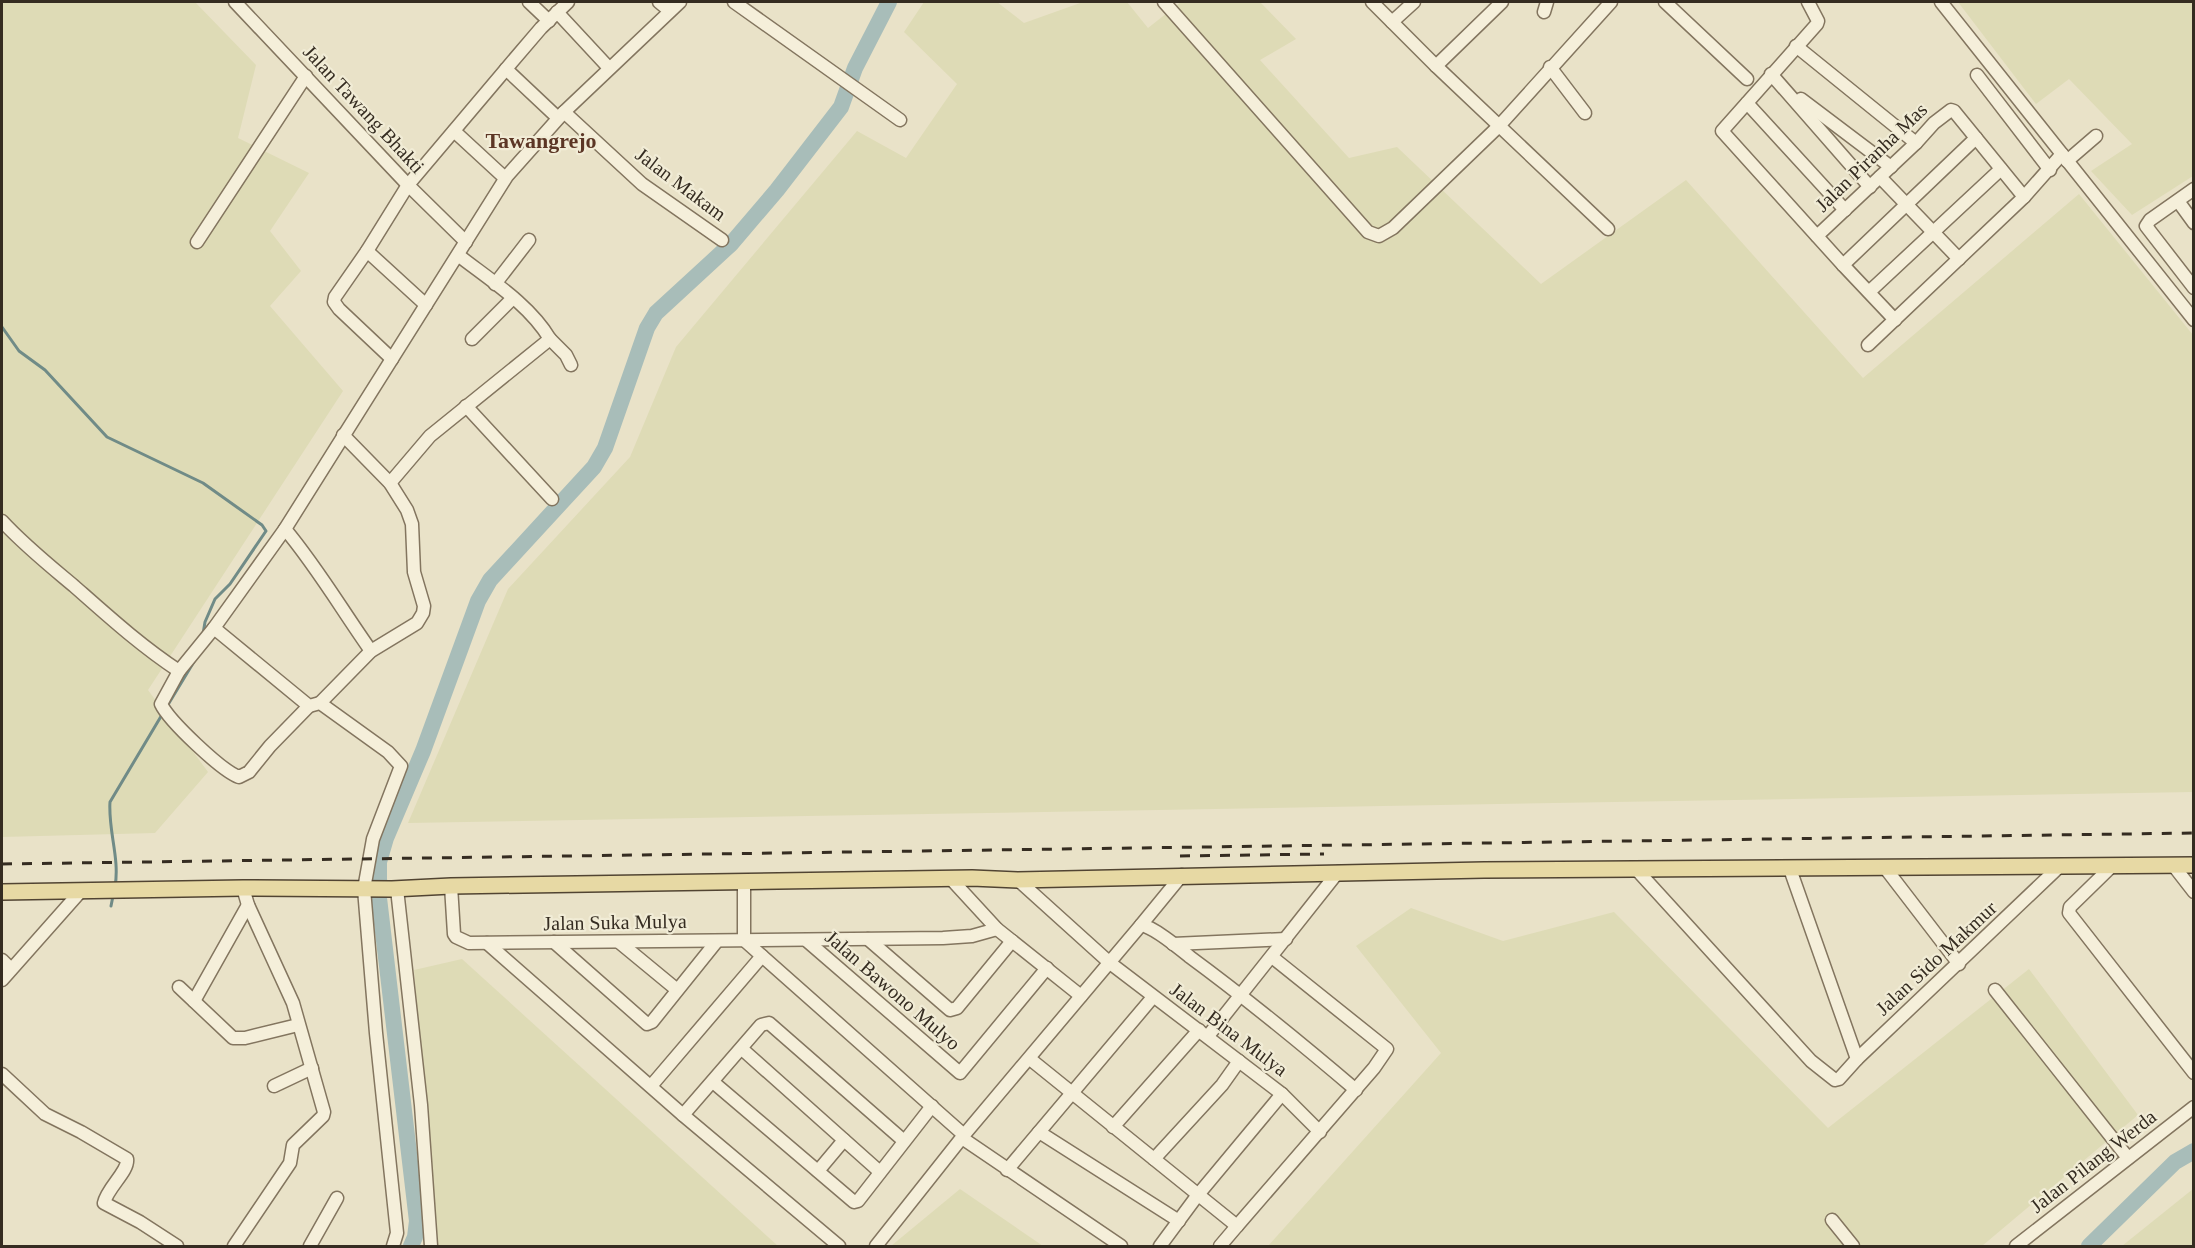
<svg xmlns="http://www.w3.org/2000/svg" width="2195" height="1248" viewBox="0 0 2195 1248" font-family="'Times New Roman',serif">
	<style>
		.farmland { fill: #dedbb6 }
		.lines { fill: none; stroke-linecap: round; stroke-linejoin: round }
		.stream { stroke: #708b87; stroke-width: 3 }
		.river { stroke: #a8bdb9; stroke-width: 16 }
		.minor-casing { stroke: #83755f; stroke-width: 15 }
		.major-casing { stroke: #514432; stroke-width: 18 }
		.minor { stroke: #f5efda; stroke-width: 12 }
		.major { stroke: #e7d9a4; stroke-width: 15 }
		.rail { stroke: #352c21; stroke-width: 3; stroke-dasharray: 10 10; stroke-linecap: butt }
		.labels { text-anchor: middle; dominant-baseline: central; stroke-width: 4.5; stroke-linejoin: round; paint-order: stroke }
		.street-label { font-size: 20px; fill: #352c21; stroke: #f1ecd6 }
		.quarter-label { font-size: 22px; font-weight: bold; fill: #5c3625; stroke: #f1ecd6 }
	</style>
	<rect width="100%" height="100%" fill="#e9e2c8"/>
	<g class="farmland">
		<polygon points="2,2 195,2 256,65 238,138 309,173 270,231 301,271 270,306 343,391 148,690 208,772 155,833 2,837"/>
		<polygon points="924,2 997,2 1024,23 1083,2 1127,2 1148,28 1181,2 1260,2 1296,39 1260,60 1349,158 1397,147 1541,284 1686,180 1863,378 2079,194 2193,335 2193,792 408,823 508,589 630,457 676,347 857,131 906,158 957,84 904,32"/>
		<polygon points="1958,2 2193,2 2193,176 2132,215 2091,171 2132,144 2069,79 2036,104"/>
		<polygon points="1411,908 1503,941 1614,912 1828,1128 2029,969 2138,1115 1982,1246 1268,1246 1441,1053 1356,946"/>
		<polygon points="462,959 778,1246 437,1246 414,970"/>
		<polygon points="960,1189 1043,1246 891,1246"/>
		<polygon points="2193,1189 2193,1246 2122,1246"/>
	</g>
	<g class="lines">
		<g class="stream">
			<polyline points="2,327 19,351 45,370 107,437 203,483 262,525 266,531 230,584 215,599 205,622 203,634"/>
			<polyline points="166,708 195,660"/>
			<path d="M115,887c5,-29 -7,-56 -5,-85l53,-89"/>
			<polyline points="111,906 113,896"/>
		</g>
		<g class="river">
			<polyline points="411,1246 415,1237 417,1221 379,898 379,862 386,838 423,751 478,601 490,580 594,467 605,448 647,328 656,313 731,244 777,190 841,107 855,68 889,2"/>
			<polyline points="2089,1246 2175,1162 2194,1151"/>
		</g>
		<defs>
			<g id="minor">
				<polyline points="235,2 408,185 466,242"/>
				<polyline points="529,2 549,21"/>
				<polyline points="659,2 670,11"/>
				<polyline points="734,2 900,120"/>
				<polyline points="1164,2 1368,232 1379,236 1393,228 1499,126 1611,2"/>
				<polyline points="1372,2 1436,66 1608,229"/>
				<polyline points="1665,2 1747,79"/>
				<polyline points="1808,2 1818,21 1817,24 1722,131 1843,265 1895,320"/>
				<polyline points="1941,2 2194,320"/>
				<polyline points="557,12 609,68"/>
				<polyline points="1544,12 1547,2"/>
				<polyline points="1392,22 1414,2"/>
				<polyline points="1796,46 1916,143"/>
				<polyline points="1436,66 1502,2"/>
				<polyline points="1550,67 1585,113"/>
				<polyline points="506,69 558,118"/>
				<polyline points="1771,74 1870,187"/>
				<polyline points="1977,75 2050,170"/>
				<polyline points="1801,99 1891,167"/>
				<polyline points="1747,103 1845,210"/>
				<polyline points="564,112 642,184 722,240"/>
				<polyline points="454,131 505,178"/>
				<polyline points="2067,161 2096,136"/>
				<polyline points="1880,177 1959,259"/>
				<polyline points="2194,189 2150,220 2146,226 2194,288"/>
				<polyline points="2178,201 2194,223"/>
				<polyline points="1817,236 1916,143 1934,123 1951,110 1954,111 2024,197"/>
				<polyline points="197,242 306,76"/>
				<polyline points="367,251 426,305"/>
				<polyline points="1843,265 1976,138"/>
				<polyline points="495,284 529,240"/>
				<polyline points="1869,292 2001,169"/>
				<polyline points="472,339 513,298"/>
				<polyline points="550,339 566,355 571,365"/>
				<polyline points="1868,345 2024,197 2062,154"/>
				<polyline points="392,359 339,309 334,302 335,297 367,251 408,185 506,69 541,28 568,2"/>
				<polyline points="466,406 552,499"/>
				<path d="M390,483l40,-47 120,-97c-21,-35 -60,-59 -92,-84"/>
				<path d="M2,521c22,24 47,44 72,65 34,30 67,60 105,85"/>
				<path d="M285,529c32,38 57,81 86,122"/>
				<path d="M214,628l-35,43 -18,33c8,17 61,67 78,73l10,-5 21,-26 39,-40"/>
				<polyline points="320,703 371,651 417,623 423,613 424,606 414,572 412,524 407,510 390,483 343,435"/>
				<polyline points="2173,865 2194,892"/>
				<polyline points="2112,866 2070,907 2069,913 2194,1073"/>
				<polyline points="1636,869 1811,1061 1835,1080 1839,1079 1857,1059 2060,866"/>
				<polyline points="1790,869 1857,1059"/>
				<polyline points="1886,869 1959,964"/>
				<polyline points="951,879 997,929 1081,996"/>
				<polyline points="1018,880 1110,963 1282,1094 1320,1132"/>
				<polyline points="744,882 744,940 964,1135"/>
				<polyline points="451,886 454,934 456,937 469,943 943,938 972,936 997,929"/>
				<polyline points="397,889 421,1105 431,1246"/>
				<polyline points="1141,925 1182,875"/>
				<polyline points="868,939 950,1010 957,1008 1012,941"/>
				<polyline points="806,940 960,1073 1047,968"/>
				<polyline points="554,942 647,1024 652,1022 717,941"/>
				<polyline points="619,942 676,989"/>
				<polyline points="487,943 683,1115 839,1246"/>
				<polyline points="1173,944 1286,939"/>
				<polyline points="2,960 11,969"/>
				<polyline points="2,980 80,892"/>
				<polyline points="179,987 233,1038 245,1038 298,1025"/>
				<polyline points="1995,990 2128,1158"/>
				<polyline points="194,1001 248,905"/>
				<polyline points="1208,1036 1338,872"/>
				<polyline points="742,1049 880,1172"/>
				<polyline points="1030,1059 1237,1226 1374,1068 1387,1049 1272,957"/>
				<path d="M2,1074l43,40 36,18 46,27c2,12 -20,29 -23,44l36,19 37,24"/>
				<polyline points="713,1082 854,1202 858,1201 932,1106"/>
				<polyline points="274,1086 312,1068"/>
				<polyline points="651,1086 762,956"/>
				<polyline points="683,1115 761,1025 769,1023 904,1141"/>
				<polyline points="1113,1127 1199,1030"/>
				<polyline points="1039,1132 1179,1221"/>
				<polyline points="962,1138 1121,1246"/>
				<polyline points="1154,1159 1222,1085 1239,1061"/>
				<polyline points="1007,1170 1153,997"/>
				<polyline points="818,1171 844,1140"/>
				<polyline points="1832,1220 1853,1246"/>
				<polyline points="234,1246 290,1163 293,1145 323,1116 324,1112 293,1003 248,905 243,888"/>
				<polyline points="310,1246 337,1198"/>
				<polyline points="393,1246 397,1233 376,1033 364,889 373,839 401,766 388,752 320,703 309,706 214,628 285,529 507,176 564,112 680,2"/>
				<path d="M876,1246l88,-111 177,-210c13,2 38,23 49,32 57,42 112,87 166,133"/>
				<polyline points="1160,1246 1197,1196 1282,1094"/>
				<polyline points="1220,1246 1237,1226"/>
				<polyline points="2016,1246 2194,1107"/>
			</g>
			<polyline id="major" points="2,892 243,888 392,889 451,886 972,878 1018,880 1484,870 2194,865"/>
		</defs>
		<use href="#minor" class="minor-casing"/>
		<use href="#major" class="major-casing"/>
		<use href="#minor" class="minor"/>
		<use href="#major" class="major"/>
		<g class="rail">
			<polyline points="1180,856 1324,854"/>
			<polyline points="2,864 2194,833"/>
		</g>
	</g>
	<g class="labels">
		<g class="street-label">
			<text transform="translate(364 109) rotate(47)">Jalan Tawang Bhakti</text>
			<text transform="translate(1871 157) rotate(-44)">Jalan Piranha Mas</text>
			<text transform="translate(681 184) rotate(37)">Jalan Makam</text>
			<text transform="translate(615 922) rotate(-1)">Jalan Suka Mulya</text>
			<text transform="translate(1936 958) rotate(-43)">Jalan Sido Makmur</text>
			<text transform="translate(893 990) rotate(41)">Jalan Bawono Mulyo</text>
			<text transform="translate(1229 1029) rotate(37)">Jalan Bina Mulya</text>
			<text transform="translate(2093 1161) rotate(-38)">Jalan Pilang Werda</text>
		</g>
		<g class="quarter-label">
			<text x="541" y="140">Tawangrejo</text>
		</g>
	</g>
	<rect width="2195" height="1248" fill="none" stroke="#352c21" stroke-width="6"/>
</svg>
